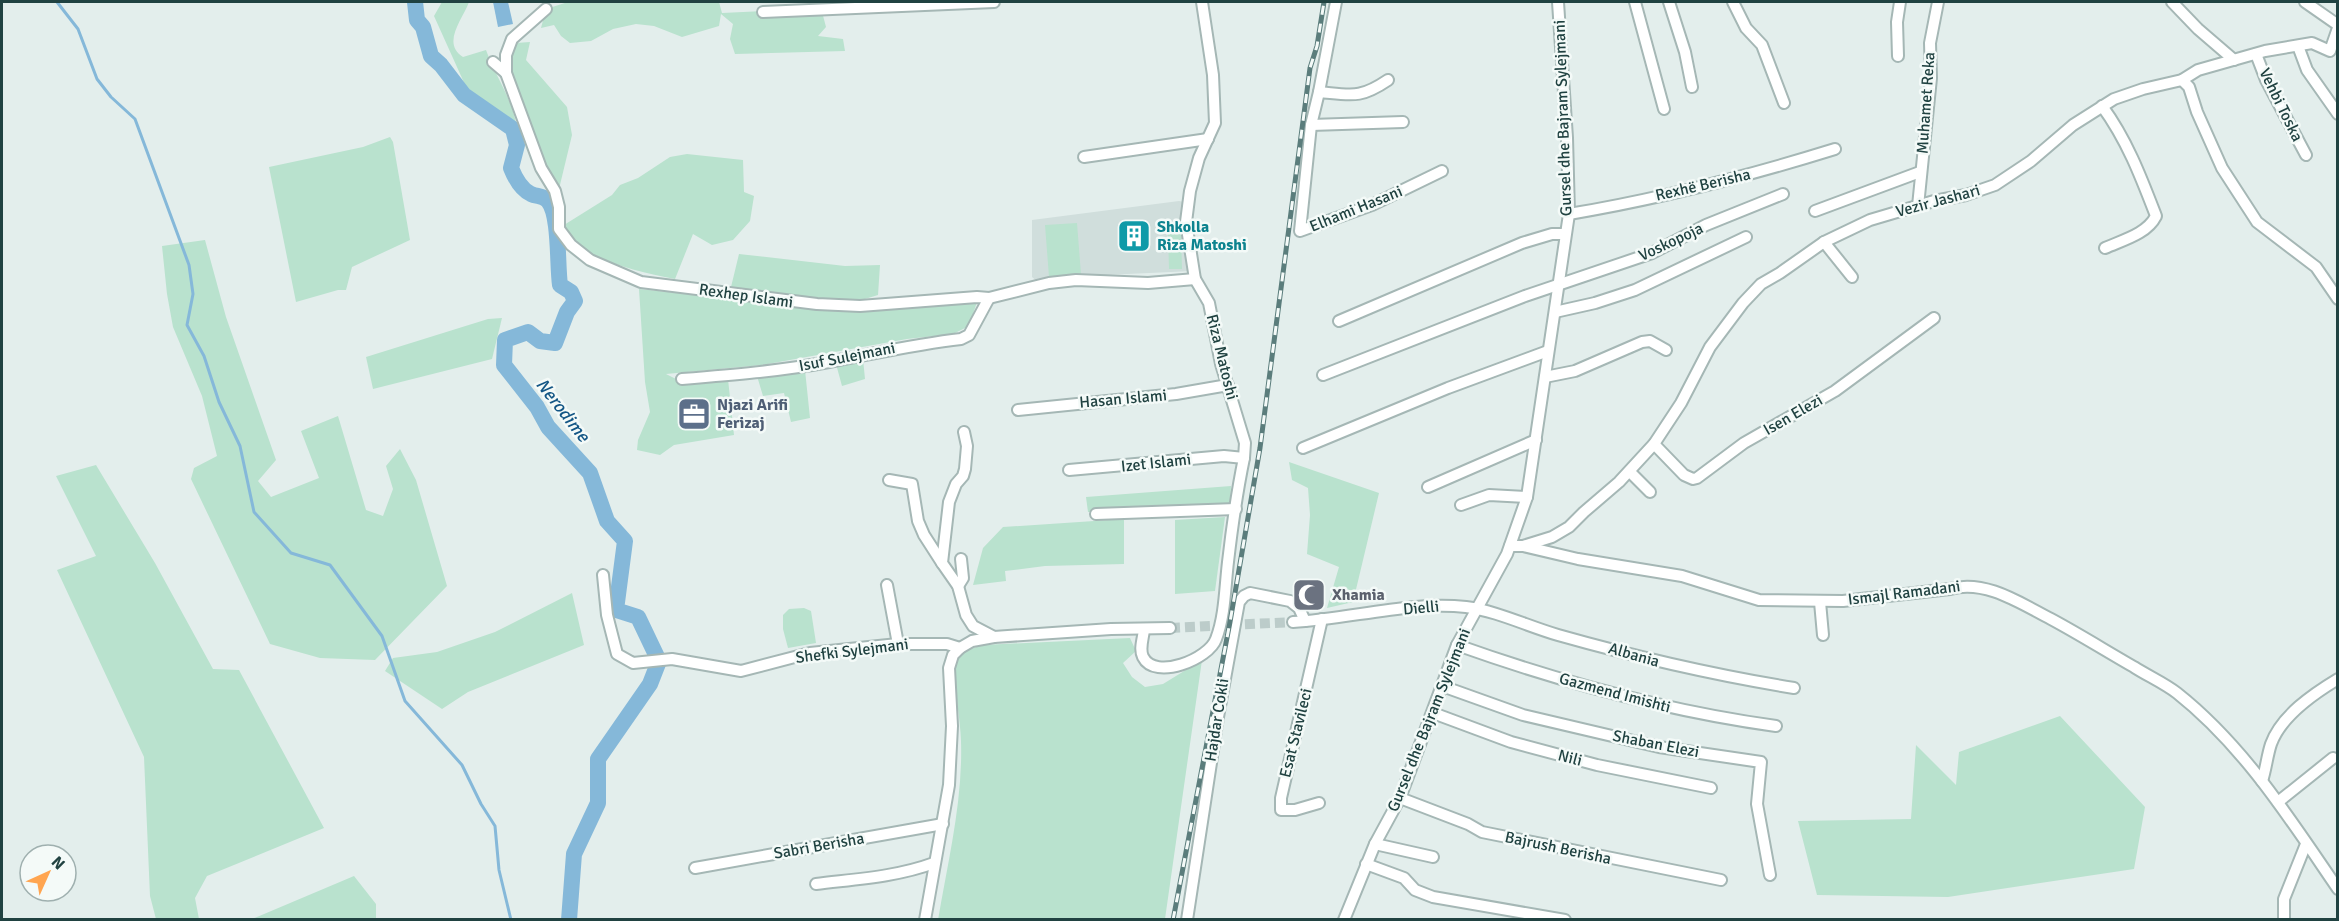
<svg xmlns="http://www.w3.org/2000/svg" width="2339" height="921" viewBox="0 0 2339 921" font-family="Signika,sans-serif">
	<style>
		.built { fill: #d0dedc }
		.green { fill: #b9e2ce }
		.water { fill: #85b8d9 }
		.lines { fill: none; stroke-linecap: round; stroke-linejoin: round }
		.stream { stroke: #85b8d9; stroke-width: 3 }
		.river { stroke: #85b8d9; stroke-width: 16 }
		.minor-tunnel { stroke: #bcccca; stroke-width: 10; stroke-dasharray: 10 5; stroke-linecap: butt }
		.minor-casing { stroke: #a5b7b5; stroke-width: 14 }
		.minor { stroke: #fff; stroke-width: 10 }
		.rail-casing { stroke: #5b7d7c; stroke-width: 5 }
		.rail { stroke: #f4faf8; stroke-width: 3; stroke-dasharray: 9; stroke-linecap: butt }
		.labels { text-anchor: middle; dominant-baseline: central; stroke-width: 5; stroke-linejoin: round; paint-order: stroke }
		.street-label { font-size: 16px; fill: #204241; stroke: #f4faf8 }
		.culture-label { font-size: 16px; font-weight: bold; fill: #0d838f; stroke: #f4faf8; text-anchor: start }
		.service-label { font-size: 16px; font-weight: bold; fill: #4e5e75; stroke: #f4faf8; text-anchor: start }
		.worship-label { font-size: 16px; font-weight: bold; fill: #5b616d; stroke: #f4faf8; text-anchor: start }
		.water-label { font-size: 18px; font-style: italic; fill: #135685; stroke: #f4faf8 }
	</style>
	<rect width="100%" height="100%" fill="#e3eeec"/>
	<polygon class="built" points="1179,201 1189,203 1193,271 1083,276 1038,282 1032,277 1032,220"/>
	<g class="green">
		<path d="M442,2h27c-6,17 -28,41 -6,55l23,-7c9,25 25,47 30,73l-24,-14 -26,-22 -32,-71z"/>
		<polygon points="568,2 719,2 722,13 821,8 826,27 818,36 843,39 845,51 735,54 730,39 733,24 721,14 719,26 682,37 654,26 636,24 613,29 591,41 570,43 561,36 554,25 541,28 546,9"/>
		<polygon points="530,42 526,60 567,107 572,135 559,189 550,175 516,88 509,62 516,43"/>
		<polygon points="390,137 393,142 410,240 352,267 346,290 338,290 296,302 269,167 363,147"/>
		<path d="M687,154l56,6 1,32 10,4 -4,25 -17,19 -21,5 -19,-11 -18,45c-32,-6 -71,-15 -98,-34 -5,-5 -9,-14 -13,-20l48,-30 8,-10 18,-7 32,-21z"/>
		<polygon points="1077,223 1081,274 1049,277 1045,225"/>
		<polygon points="1181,232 1182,269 1169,269 1168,233"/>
		<polygon points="205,240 226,317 276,460 258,481 271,497 319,478 301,431 338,416 366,510 383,516 393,489 386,466 400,449 416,480 447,586 375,660 320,658 270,644 191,479 194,468 217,456 202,396 173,327 167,294 162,246"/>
		<polygon points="739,254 845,266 880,265 878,295 855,302 777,295 731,287"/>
		<polygon points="639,289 833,309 978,299 969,326 953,334 907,339 762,365 666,374 680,381 728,379 734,435 674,445 660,455 637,450 638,440 650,412 645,382"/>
		<polygon points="502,318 492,359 373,389 366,357 488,319"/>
		<polygon points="863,359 865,379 842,386 836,364"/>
		<polygon points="805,370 810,418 791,422 784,393 763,396 757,376"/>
		<polygon points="1289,462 1379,493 1353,602 1327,608 1339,567 1307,554 1310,515 1308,488 1292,480"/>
		<polygon points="96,465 155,563 213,669 239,670 324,828 207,876 195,898 199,919 156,919 150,896 144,757 57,570 96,556 56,476"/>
		<polygon points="1231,486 1230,506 1088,512 1086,497"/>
		<polygon points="1225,517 1215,591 1175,594 1175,520"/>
		<polygon points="1124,519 1124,564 1045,566 1005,571 1006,581 973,585 983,548 1003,527"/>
		<polygon points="572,593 584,645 468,692 442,709 385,671 393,658 437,652 495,632"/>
		<polygon points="804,608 811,611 816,643 788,648 783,629 783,615 789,609"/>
		<path d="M1130,638l6,13 -13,12 9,14 13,10 18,-3 39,-24 -37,259 -227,1c10,-59 25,-119 23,-179 -1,-29 -9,-57 -4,-87l25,-9z"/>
		<polygon points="2060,716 2145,807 2134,869 1948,897 1817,895 1798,821 1911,819 1916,745 1956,785 1959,752"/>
		<polygon points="354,876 376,904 376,919 252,919"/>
	</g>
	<polygon class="water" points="493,2 508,2 513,24 498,27"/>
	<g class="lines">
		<polyline class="stream" points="57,2 78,29 97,79 111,97 135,119 189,265 193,294 187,325 204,356 219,402 240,446 254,512 291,553 330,565 382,636 405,701 462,765 481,804 495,826 499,870 511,920"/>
		<path class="river" d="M415,2l2,18 6,7 8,29 10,9 23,30 49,34 4,16 -6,23c4,10 11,22 20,26 6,3 12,1 17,7 12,14 9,64 12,84l11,7 4,9 -8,11 -12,31 -15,-2 -12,-9 -23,8 -1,25 33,42 11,20 42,46 17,48 18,20 -9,69 22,7 21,44 -9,23 -52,75v44l-24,51 -5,66"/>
		<polyline class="minor-tunnel" points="1170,628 1293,622"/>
		<defs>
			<g id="minor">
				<polyline points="1336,2 1319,92 1311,125 1300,231 1372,205 1442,171"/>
				<polyline points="1635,2 1664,109"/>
				<polyline points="1669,2 1685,52 1692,87"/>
				<polyline points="1733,2 1746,28 1762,45 1784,103"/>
				<polyline points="2172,2 2198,29 2234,60"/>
				<polyline points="2305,2 2338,25"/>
				<polyline points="546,9 512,39 506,55 506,73 541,168 555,191 559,207 559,229 571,245 590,260 641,282 817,304 860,306 977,297 989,298 1049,283 1076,280 1148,283 1195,279"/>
				<polyline points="763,12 994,2"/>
				<polyline points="2298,46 2307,70 2338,114"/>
				<polyline points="2256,54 2266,80 2306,155"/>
				<polyline points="1898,56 1897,22 1900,2"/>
				<polyline points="493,62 506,73"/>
				<polyline points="2182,80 2189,87 2197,112 2222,168 2257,222 2316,267 2338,299"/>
				<path d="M1319,92c33,3 41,7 69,-12"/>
				<path d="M2102,106c25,34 39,71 54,110 -9,18 -33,24 -51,32"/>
				<polyline points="1311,125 1403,122"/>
				<polyline points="1084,157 1208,139"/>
				<polyline points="1918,206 1931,78 1930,43 1938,2"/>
				<polyline points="1815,211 1920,172"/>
				<path d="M1569,214c90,-15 179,-38 266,-65"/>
				<polyline points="1824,242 1852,277"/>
				<polyline points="1555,312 1595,303 1635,290 1746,237"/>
				<polyline points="1339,321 1522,243 1552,234 1565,234"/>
				<polyline points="1323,375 1525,296 1652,253 1706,225 1783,194"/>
				<polyline points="1545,377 1575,371 1642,342 1650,341 1666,350"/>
				<path d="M682,379c49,-4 98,-8 147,-17 44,-8 87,-18 132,-23l8,-4 20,-37"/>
				<polyline points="1018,410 1176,394 1228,385"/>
				<polyline points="964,432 967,446 965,469 963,476 956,484 949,502 942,563 958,586 966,615 973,626 994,637"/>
				<polyline points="1654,444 1684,475 1693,479 1697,478 1744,443 1835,391 1934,318"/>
				<polyline points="1303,448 1448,388 1548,351"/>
				<polyline points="1069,470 1224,456 1244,458"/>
				<polyline points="1630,472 1650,492"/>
				<polyline points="889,480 912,484 918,521 924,535 942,563"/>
				<polyline points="1428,487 1536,440"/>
				<polyline points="1461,505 1489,495 1527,497"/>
				<polyline points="1096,514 1236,509"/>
				<polyline points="1510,546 1523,546 1552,537 1569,527 1584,512 1619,482 1654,444 1681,403 1710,347 1743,303 1761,284 1780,273 1824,242 1870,220 1934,201 1966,195 1995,185 2031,161 2073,125 2114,99 2143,89 2182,80 2198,70 2265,51 2312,43 2330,51 2338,28"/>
				<path d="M1523,546l55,13 104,17 77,24 84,1 107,-12c35,-10 70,14 101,30 28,15 55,32 83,48 14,9 30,16 43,26 67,53 113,126 161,196"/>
				<polyline points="603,575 607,615 617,654 633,663 672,659 741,671 810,653 898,644 947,644 960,648"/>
				<polyline points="887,585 898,644"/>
				<polyline points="958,586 963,578 961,559"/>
				<polyline points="1820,602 1823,635"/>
				<path d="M1293,622c57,-3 116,-21 173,-15 31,4 61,19 92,28 78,22 156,40 236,53"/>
				<path d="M1144,630c-1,9 -5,19 -1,27 12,24 66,2 73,-18 9,-23 9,-52 12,-77 4,-35 9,-70 16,-104l1,-15 -24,-79 -12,-61 -14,-24 -9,-57 4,-31 9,-33 16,-35 -2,-48 -11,-73"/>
				<path d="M1457,645c104,37 210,66 319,81"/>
				<polyline points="1442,686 1523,715 1659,747 1761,762 1757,804 1770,875"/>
				<polyline points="1433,713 1511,742 1597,765 1711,788"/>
				<path d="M2262,781c4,-12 5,-25 9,-37 10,-28 42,-50 67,-65"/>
				<polyline points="1400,798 1468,824 1482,832 1721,880"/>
				<polyline points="2278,802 2333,758"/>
				<polyline points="1319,803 1295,810 1281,810 1281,798 1322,619"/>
				<polyline points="1375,844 1433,857"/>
				<polyline points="1366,864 1404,878 1415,890 1433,897 1565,920"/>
				<polyline points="695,868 943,824"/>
				<path d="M816,884c40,-5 80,-7 118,-21"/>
				<polyline points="925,920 949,785 952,726 949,668 953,655 960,648 972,641 994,637 1111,629 1170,628"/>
				<polyline points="1187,920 1218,717 1239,602 1244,596 1250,593 1290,601 1299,608 1305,621"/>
				<polyline points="1344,920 1375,844 1400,798 1457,645 1507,554 1527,497 1569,214 1567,138 1558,2"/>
				<polyline points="2284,920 2284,899 2306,844"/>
			</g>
		</defs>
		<use href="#minor" class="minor-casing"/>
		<use href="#minor" class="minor"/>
		<defs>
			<polyline id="rail" points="1173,920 1230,622 1260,448 1310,68 1317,46 1324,2"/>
		</defs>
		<use href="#rail" class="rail-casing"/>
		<use href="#rail" class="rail"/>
	</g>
	<defs>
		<symbol id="building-square" viewBox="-11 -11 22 22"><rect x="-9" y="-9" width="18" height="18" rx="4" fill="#0f9aa8" stroke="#f4faf8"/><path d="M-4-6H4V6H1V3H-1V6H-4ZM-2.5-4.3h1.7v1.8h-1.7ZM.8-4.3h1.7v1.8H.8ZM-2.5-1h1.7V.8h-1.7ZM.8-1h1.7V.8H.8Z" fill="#fff"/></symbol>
		<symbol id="office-square" viewBox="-11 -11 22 22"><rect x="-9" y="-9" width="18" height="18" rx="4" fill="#5c6f8a" stroke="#f4faf8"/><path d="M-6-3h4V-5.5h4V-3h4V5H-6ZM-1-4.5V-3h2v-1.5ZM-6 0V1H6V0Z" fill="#fff"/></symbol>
		<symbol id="mosque-square" viewBox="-11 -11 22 22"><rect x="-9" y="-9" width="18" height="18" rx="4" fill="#6b7280" stroke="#f4faf8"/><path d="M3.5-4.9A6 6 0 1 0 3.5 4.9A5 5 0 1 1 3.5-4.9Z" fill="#fff"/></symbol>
	</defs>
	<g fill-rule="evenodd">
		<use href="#building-square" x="1115" y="217" width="38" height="38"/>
		<use href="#office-square" x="675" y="395" width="38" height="38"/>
		<use href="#mosque-square" x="1290" y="576" width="38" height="38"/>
	</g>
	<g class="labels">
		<g class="street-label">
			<text transform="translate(1926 103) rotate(-86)">Muhamet Reka</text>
			<text transform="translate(2281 105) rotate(64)">Vehbi Toska</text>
			<text transform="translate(1563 118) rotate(-92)">Gursel dhe Bajram Sylejmani</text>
			<text transform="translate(1703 185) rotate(-13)">Rexhë Berisha</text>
			<text transform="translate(1938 201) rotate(-15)">Vezir Jashari</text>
			<text transform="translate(1356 209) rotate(-22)">Elhami Hasani</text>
			<text transform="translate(1671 242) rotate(-25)">Voskopoja</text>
			<text transform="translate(746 296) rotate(8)">Rexhep Islami</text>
			<text transform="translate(847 357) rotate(-11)">Isuf Sulejmani</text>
			<text transform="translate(1222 357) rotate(76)">Riza Matoshi</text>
			<text transform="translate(1123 399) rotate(-5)">Hasan Islami</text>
			<text transform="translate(1793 415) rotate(-30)">Isen Elezi</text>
			<text transform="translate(1156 463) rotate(-6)">Izet Islami</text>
			<text transform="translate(1904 593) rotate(-7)">Ismajl Ramadani</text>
			<text transform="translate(1421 608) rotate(-5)">Dielli</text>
			<text transform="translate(852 651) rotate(-7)">Shefki Sylejmani</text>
			<text transform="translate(1634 655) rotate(16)">Albania</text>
			<text transform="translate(1615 693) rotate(15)">Gazmend Imishti</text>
			<text transform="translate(1217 720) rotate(-81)">Hajdar Cokli</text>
			<text transform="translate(1429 720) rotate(-68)">Gursel dhe Bajram Sylejmani</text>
			<text transform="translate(1296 733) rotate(-76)">Esat Stavileci</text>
			<text transform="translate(1656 744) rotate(11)">Shaban Elezi</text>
			<text transform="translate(1570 758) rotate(15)">Nili</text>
			<text transform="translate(819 846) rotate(-10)">Sabri Berisha</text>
			<text transform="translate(1558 848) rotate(12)">Bajrush Berisha</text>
		</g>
		<g class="culture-label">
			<text x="1157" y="227">Shkolla<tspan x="1157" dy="18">Riza Matoshi</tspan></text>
		</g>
		<g class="service-label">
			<text x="717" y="405">Njazi Arifi<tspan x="717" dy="18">Ferizaj</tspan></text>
		</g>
		<g class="worship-label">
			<text x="1332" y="595">Xhamia</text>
		</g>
		<g class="water-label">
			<text transform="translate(563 410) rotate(52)">Nerodime</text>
		</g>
	</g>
	<rect width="2339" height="921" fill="none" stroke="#204241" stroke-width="6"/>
	<g transform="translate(48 873) rotate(45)"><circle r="28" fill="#f4faf8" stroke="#9fb0af" stroke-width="1.5"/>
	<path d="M0-4.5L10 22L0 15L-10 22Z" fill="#ffa550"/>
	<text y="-9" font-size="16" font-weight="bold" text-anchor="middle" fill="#204241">N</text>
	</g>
</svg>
